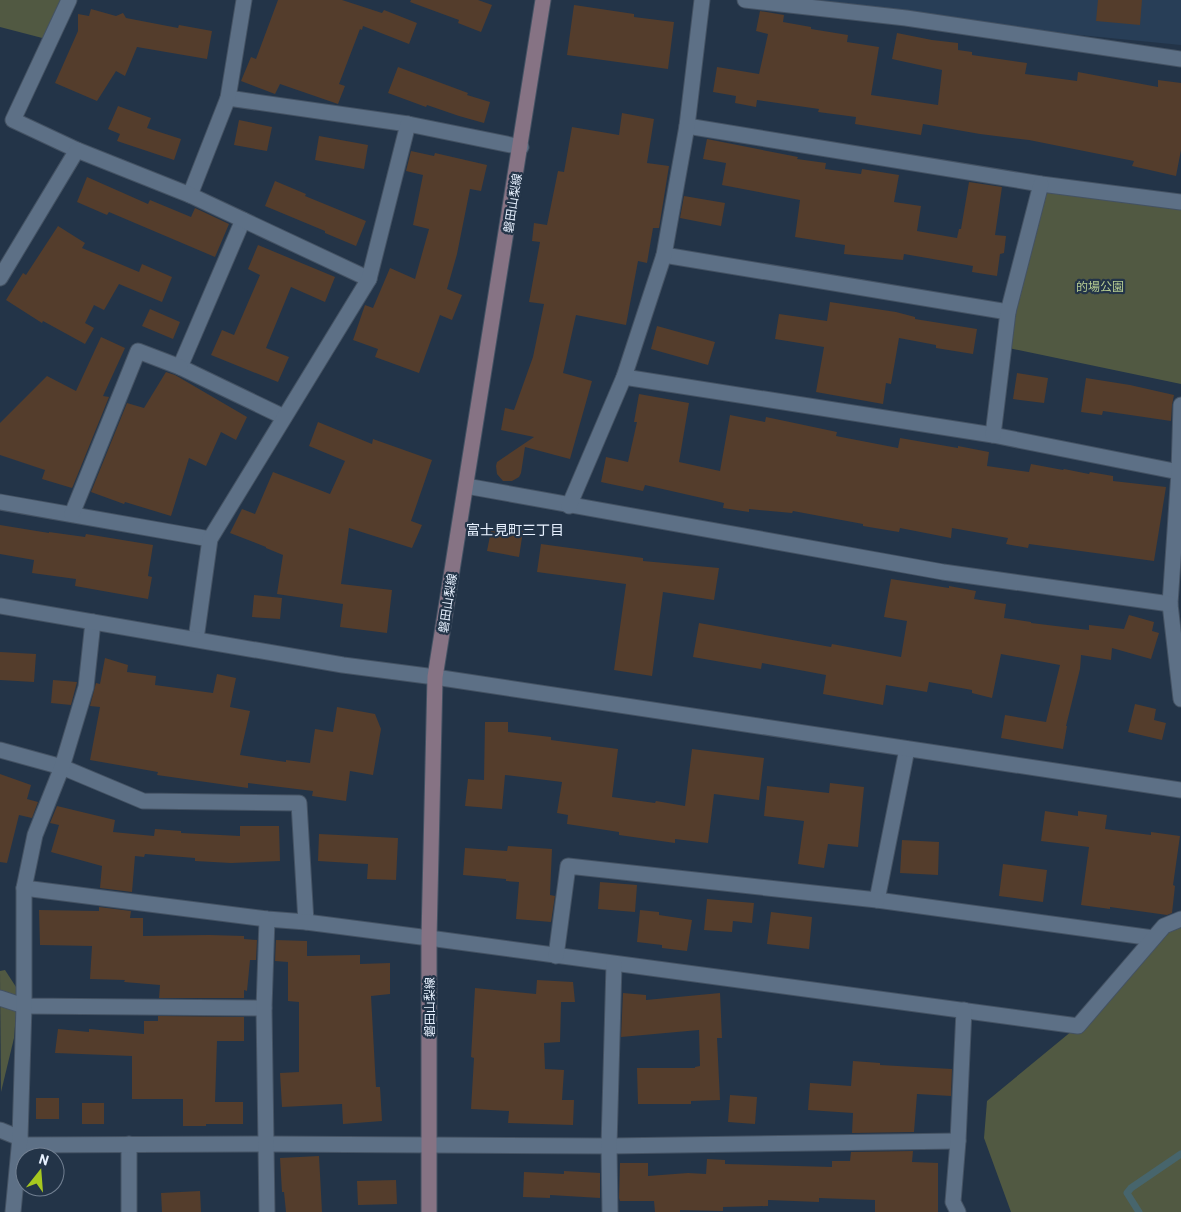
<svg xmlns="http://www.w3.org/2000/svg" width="1181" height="1212" viewBox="0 0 1181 1212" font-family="Barlow,'Noto Sans JP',sans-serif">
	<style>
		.built { fill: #283e57 }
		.green { fill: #515942 }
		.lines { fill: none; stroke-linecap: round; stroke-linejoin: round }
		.stream { stroke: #47656c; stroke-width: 7 }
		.building { fill: #543d2c }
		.minor-casing { stroke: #445263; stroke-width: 17 }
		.tertiary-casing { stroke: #445263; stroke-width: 17 }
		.secondary-casing { stroke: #445263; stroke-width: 17 }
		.minor { stroke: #5d7086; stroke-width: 15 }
		.tertiary { stroke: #5d7086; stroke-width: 15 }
		.secondary { stroke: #867384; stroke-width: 15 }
		.labels { text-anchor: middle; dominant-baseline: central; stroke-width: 4.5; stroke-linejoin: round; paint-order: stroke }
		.street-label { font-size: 12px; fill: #e6f0fe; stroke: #233448 }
		.park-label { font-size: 12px; fill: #b7cd92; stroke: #233448 }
		.neighbourhood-label { font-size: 14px; fill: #e6f0fe; stroke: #233448 }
	</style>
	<rect width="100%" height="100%" fill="#233448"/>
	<polygon class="built" points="745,0 1181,0 1181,45 906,18"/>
	<g class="green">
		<polygon points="0,0 68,0 50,40 0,27"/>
		<polygon points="1041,184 1181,202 1181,384 1004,347"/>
		<polygon points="1181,920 1181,1212 1011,1212 984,1138 987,1101 1078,1026 1110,988"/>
		<polygon points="5,970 18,990 14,1038 1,1092 0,971"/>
	</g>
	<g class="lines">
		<polyline class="stream" points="1139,1212 1127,1193 1131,1188 1181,1154"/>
	</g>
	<g class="building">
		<polygon points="278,0 342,0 382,13 384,10 417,23 409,44 363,26 362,30 360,29 339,84 345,86 338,104 280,84 275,94 241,81 251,57 256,59"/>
		<polygon points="411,0 478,0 492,5 481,32 458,23 459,20 410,2"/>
		<polygon points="1098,0 1142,0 1140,25 1096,21"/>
		<polygon points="574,5 634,14 634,17 674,22 668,69 567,55"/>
		<polygon points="91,9 116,16 123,13 126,18 178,28 179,25 212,31 207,59 137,47 125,76 116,71 97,101 55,83 78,31 78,14 89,16"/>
		<polygon points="760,11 784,15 783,22 811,27 811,29 848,35 847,42 879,47 871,95 938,105 942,70 892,59 897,33 932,40 958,43 958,50 972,52 972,55 1027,63 1025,74 1077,81 1078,72 1158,87 1158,80 1181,83 1181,150 1176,176 1132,166 1134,161 1029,140 980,134 923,124 921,135 855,124 856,117 818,112 819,109 757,100 756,107 735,103 736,96 713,92 717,67 759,74 768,34 756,31"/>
		<polygon points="398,67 468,93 467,95 490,102 484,123 459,116 427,105 426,107 388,93"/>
		<polygon points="118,106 151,118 147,128 181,139 174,160 117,141 120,134 108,129"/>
		<polygon points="622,113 654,119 647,163 669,166 659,228 653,228 647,263 638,261 626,325 576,315 563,373 592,381 570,459 525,447 521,473 519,477 512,481 503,481 497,474 496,466 497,462 534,437 501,430 505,408 514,410 533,357 544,304 529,302 540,242 532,241 534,223 547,225 558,171 564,172 572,127 619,135"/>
		<polygon points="239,120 272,127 267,151 234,145"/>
		<polygon points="319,136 368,145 364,169 315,160"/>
		<polygon points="707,139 798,157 797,159 826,163 825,169 861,174 862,169 899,175 894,202 921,206 917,231 957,238 959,229 961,229 969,182 1002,187 995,235 1006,236 1004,253 1000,254 997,276 972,272 973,266 904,254 903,260 844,254 845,245 795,237 800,200 722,185 726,163 703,159"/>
		<polygon points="411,151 434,156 435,153 487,165 481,191 470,189 457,254 447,289 462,295 452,320 440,315 419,373 375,357 378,349 353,340 365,305 373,308 390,268 415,279 429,229 413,225 423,175 406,171"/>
		<polygon points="87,177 148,204 150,200 191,217 195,208 229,224 215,257 109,212 107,215 77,202"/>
		<polygon points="275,181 306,194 305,196 366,221 356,246 325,233 325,231 265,206"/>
		<polygon points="684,196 725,203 721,226 680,218"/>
		<polygon points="58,226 85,243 82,248 139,272 142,264 172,277 162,302 119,284 104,310 94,305 85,323 94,328 85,344 43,321 42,323 6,300 23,273 26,275"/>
		<polygon points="258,245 335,277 325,302 291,287 266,348 289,357 278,382 211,355 222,330 234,335 260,275 248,269"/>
		<polygon points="830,302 896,312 915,317 915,319 977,329 973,354 936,348 936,345 899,338 891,384 886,383 883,404 816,392 824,347 775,339 779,314 827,321"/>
		<polygon points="150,309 180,322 173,339 142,326"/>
		<polygon points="657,326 715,342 708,365 651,349"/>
		<polygon points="101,337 125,348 103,396 109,397 73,486 72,488 42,479 45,470 0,455 0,423 47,376 76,391"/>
		<polygon points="166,372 175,375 247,417 236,440 221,432 206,466 189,458 171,516 125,502 124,504 91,492 127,403 144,408"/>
		<polygon points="1017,373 1048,378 1044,403 1013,399"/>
		<polygon points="1086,378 1130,385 1174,395 1172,405 1171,421 1103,411 1102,415 1081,412"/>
		<polygon points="639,394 689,403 679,462 720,471 730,415 765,422 766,417 837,432 836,436 898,448 900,438 958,448 958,446 989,452 987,466 1029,472 1031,464 1063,470 1064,469 1089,474 1090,472 1113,476 1113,481 1166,487 1154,561 1029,544 1028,548 1006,544 1008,538 952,528 951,538 900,528 899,532 863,526 863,524 793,511 792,513 749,509 749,512 723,508 724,503 645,485 643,491 601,482 606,457 628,462 637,422 634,422"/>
		<polygon points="318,422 372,444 373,439 432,460 411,521 422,525 412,548 349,528 341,584 392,590 387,633 340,627 343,604 277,594 283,555 266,548 266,547 230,533 242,509 255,514 273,472 330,494 345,461 309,446"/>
		<polygon points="0,525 49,533 49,532 85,537 86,534 153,545 148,576 152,577 148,599 75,586 76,579 32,573 34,560 0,554"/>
		<polygon points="492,526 523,531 519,557 487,551"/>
		<polygon points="541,544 643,558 643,561 719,568 714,600 663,592 652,676 614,670 626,584 537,572"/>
		<polygon points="891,579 949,588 949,586 976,591 974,599 1006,604 1004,618 1031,622 1031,623 1089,630 1089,625 1124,629 1129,615 1154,622 1152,631 1159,633 1151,659 1112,648 1111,660 1081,655 1080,669 1066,726 1067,726 1063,749 1001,738 1005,715 1046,722 1060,665 1001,654 992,698 972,693 972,690 929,682 927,692 886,685 883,705 823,694 826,675 762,663 761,669 693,657 699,623 831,647 832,644 901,657 907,621 884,617"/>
		<polygon points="254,595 282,598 280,619 252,617"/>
		<polygon points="0,652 36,654 34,682 0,680"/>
		<polygon points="105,658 128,665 127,672 156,676 155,685 213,693 217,674 236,678 230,707 250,711 240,755 286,762 286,760 310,763 315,729 333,732 337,707 375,714 381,729 373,775 350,771 346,801 312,796 313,791 248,783 248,788 157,775 158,772 90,760 100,707 90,706 96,683 100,684"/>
		<polygon points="53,680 77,682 71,705 51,703"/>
		<polygon points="1135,704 1156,709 1154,720 1166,723 1162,740 1128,732"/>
		<polygon points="485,722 508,722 508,732 551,737 551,740 618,749 612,797 655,803 656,801 685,806 692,749 764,758 759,800 714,794 708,843 675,839 675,843 619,835 619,832 567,824 568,815 557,813 562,782 505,775 502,809 465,806 468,779 484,780"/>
		<polygon points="0,774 31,785 27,799 38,802 32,818 19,815 7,863 0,862"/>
		<polygon points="830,783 864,787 858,847 828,844 824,868 798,864 804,821 764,816 767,786 829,793"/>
		<polygon points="57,806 115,820 113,832 154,836 155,829 181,831 181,833 240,836 240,826 279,826 280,861 231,863 195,861 195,858 145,854 144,857 135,856 132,892 100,888 102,866 51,852 59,825 50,823"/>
		<polygon points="1045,811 1078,816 1078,811 1107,815 1105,829 1151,835 1151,832 1180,836 1173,885 1175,886 1172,913 1167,915 1110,907 1110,909 1081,905 1089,847 1041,841"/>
		<polygon points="319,834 398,838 396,880 367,879 368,864 318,861"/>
		<polygon points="902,840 939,842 938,875 900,873"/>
		<polygon points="508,846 552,849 550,895 555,896 551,922 516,919 519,882 506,881 506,879 463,875 465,848 507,851"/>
		<polygon points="1003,864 1047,870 1043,902 999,896"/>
		<polygon points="600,882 637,885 635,912 598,909"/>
		<polygon points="707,899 754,903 752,923 733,921 732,932 704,930"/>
		<polygon points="99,907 131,911 130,918 143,918 143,936 209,935 244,936 244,939 257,940 256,960 250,960 247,991 244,990 244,998 159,998 160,985 124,982 125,980 90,979 92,946 40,945 39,910 99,911"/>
		<polygon points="640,910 659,912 659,915 692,920 687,951 662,948 662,945 637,942"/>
		<polygon points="771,912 812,917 809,949 767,944"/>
		<polygon points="276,940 307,941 307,956 360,955 360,964 390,963 390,994 371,996 376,1087 380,1087 382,1121 343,1124 342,1104 282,1107 280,1073 299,1072 299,1002 288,1001 288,962 275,961"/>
		<polygon points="537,980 573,982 575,1002 561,1002 560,1042 544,1043 545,1069 564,1070 562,1100 574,1100 573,1125 508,1123 509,1111 471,1109 474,1058 471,1057 475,988 536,994"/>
		<polygon points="623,993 646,995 646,1000 720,993 722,1038 717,1038 720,1100 691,1101 691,1104 638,1104 637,1068 695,1068 695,1067 700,1066 699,1030 621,1037"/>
		<polygon points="158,1016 244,1017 244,1041 217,1041 215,1102 243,1102 243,1124 206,1124 206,1126 183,1126 183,1099 132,1099 132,1056 55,1053 58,1029 89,1032 89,1029 144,1034 144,1021 158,1021"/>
		<polygon points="853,1061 880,1063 880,1065 952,1069 951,1096 917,1094 914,1132 852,1133 853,1113 808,1110 810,1083 851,1086"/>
		<polygon points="730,1095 757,1097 755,1124 728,1122"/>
		<rect x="36" y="1098" width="23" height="21"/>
		<rect x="82" y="1103" width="22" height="21"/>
		<polygon points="913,1151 912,1162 938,1163 938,1212 875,1212 875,1200 819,1198 819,1202 768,1200 768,1206 723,1207 723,1211 680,1210 680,1212 655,1212 654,1201 620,1201 619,1198 620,1163 648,1163 648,1176 688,1173 706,1174 707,1159 725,1160 725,1164 832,1167 832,1161 850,1161 851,1152"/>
		<polygon points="319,1156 322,1212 286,1212 284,1192 282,1192 280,1158"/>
		<polygon points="564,1171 600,1173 600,1198 550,1195 550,1198 523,1197 524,1172 564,1174"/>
		<polygon points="396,1180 397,1204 358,1205 357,1181"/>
		<polygon points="200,1191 201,1212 162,1212 161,1193"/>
	</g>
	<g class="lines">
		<defs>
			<g id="minor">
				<polyline points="69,0 13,120 77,150"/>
				<polyline points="745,0 906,18 1181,59"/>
				<polyline points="228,98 408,124"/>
				<polyline points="687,126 1041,184 1181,202"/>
				<polyline points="190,195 228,98 244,0"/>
				<polyline points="243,220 180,367 284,417"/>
				<polyline points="664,255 1008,312"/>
				<polyline points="0,278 77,150 190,195 369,279"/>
				<polyline points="624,377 993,435 1179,472"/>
				<polyline points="1181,405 1179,472 1170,604 1181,699"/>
				<polyline points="993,435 1008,312 1041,184"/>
				<polyline points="466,486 943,572 1170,604"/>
				<polyline points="0,502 210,539"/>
				<polyline points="569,506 624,377 664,255 687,126 702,0"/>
				<polyline points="72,514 138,351 180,367"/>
				<polyline points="196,639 210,539 369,279 408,124 521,147"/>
				<polyline points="907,749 877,900 1153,938"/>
				<polyline points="0,750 62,767 143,801 299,803 306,922"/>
				<polyline points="24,888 267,919 306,922 429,938 1078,1026 1164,926 1181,919"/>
				<polyline points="556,956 568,866 877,900"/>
				<polyline points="0,998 24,1006 264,1008"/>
				<polyline points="0,1130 20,1138"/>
				<polyline points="129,1144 129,1212"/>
				<polyline points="20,1145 265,1144 609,1146 958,1141"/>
				<polyline points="13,1212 20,1138 24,1006 24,888 35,835 62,767 86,687 93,622"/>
				<polyline points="267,1212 264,1008 267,919"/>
				<polyline points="610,1212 609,1146 614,964"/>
				<polyline points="958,1212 953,1202 958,1141 964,1010"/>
			</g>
			<polyline id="tertiary" points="0,606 343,665 435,677 1181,790"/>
			<polyline id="secondary" points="429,1212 429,938 435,677 543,0"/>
		</defs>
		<use href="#minor" class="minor-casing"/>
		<use href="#tertiary" class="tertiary-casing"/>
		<use href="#secondary" class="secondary-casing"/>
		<use href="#minor" class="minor"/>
		<use href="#tertiary" class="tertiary"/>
		<use href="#secondary" class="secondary"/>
	</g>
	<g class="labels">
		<g class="street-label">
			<text transform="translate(512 203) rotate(-81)">磐田山梨線</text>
			<text transform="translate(447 603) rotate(-81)">磐田山梨線</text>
			<text transform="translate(429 1007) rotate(-90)">磐田山梨線</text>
		</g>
		<g class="park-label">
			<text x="1100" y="286">的場公園</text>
		</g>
		<g class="neighbourhood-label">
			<text x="515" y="529">富士見町三丁目</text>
		</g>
	</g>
	<g transform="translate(40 1172) rotate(17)"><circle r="24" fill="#233448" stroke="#717f91"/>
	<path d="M0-4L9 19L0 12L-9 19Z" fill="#a7c81f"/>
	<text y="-8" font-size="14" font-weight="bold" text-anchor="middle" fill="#e6f0fe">N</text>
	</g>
</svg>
